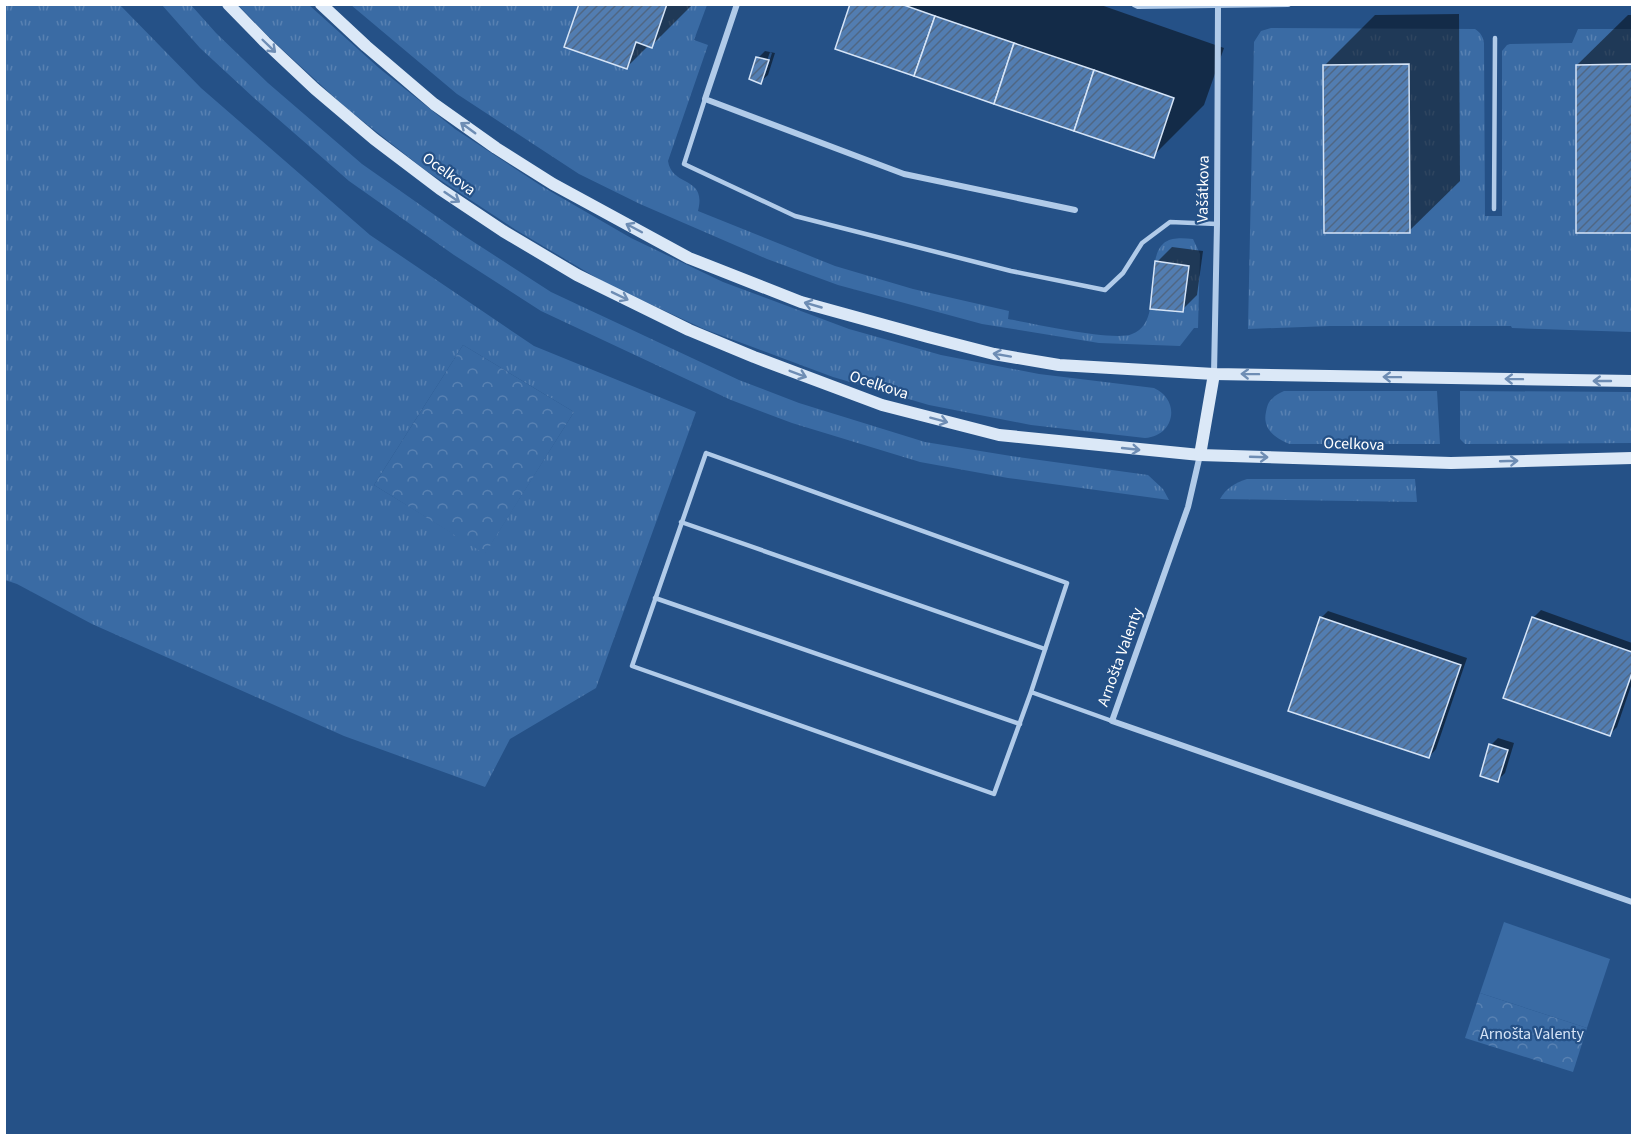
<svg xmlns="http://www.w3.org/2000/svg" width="1637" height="1140" viewBox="0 0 1637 1140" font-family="'Source Sans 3',sans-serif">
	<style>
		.grass { fill: url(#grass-tufts); fill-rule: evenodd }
		.park { fill: url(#park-crowns) }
		.garden { fill: #3a6ba4 }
		.shadow { fill: #0007; fill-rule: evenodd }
		.building { fill: url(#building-hatch); stroke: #d5e4f7; stroke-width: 1.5 }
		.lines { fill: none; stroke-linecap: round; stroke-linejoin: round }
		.lane { stroke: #b1cbe9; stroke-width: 4.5 }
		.street { stroke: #b1cbe9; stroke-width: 6 }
		.secondary { stroke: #dbe8f7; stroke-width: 12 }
		.oneway { stroke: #6e8db4 }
		.labels { text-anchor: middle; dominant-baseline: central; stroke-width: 4.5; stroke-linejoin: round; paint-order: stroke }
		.street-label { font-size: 16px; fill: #fff; stroke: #255187 }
		.park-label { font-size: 16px; fill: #d5e4f7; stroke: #255187 }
	</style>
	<defs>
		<pattern id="grass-tufts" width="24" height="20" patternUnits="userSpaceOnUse" patternTransform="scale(1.5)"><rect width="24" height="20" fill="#3a6ba4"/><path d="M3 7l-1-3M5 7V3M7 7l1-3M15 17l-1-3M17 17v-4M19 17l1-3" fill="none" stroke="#5881b2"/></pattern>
		<pattern id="park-crowns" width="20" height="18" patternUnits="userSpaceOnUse" patternTransform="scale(1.5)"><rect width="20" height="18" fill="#3a6ba4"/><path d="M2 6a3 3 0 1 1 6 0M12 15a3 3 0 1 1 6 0" fill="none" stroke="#5881b2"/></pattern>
		<pattern id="building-hatch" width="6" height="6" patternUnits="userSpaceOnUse" patternTransform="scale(1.5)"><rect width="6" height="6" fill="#527db1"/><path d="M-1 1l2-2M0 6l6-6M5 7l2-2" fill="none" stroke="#4f6784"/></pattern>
	</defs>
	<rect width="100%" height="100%" fill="#255187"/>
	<g class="grass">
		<path d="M4,5h116l81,83 169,147 164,111 162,66 -100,276 -86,51 -25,48 -141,-51 -252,-112 -75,-40 -12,-4zM463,345l111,67 -89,141 -111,-68z"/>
		<polygon points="162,5 191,5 216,33 268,83 362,164 466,237 551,292 739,380 799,403 925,442 1011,456 1148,475 1163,489 1169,500 1008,478 920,462 792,423 731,400 541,311 454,255 349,181 254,98 200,48"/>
		<path d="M238,5h71l70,63 76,61 88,58 88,51 92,44 126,47 92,26 98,19 115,14c27,12 21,48 -9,50l-114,-13 -102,-20 -96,-28 -129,-48 -97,-45 -91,-54 -91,-60 -80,-63 -73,-67z"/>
		<path d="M351,5h228l-15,42 63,22 9,-27 16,6 15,-43h40l-13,35 14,5 -40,116c4,27 39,14 30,50l137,55 78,23 96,22 -1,8c23,4 106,23 124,15 11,-4 16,-14 18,-25l33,3 5,-46 -33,-5c5,-23 17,-24 38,-22l7,15 -2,74h-4l-14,18 -81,-3 -117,-19 -144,-39 -71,-26 -127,-55 -61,-30 -122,-80z"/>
		<path d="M1271,28l204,1c6,4 8,8 9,14l1,173h17v-165l5,-6 3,-1 62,-1 6,-14h54v35l-56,1v168h56v99l-120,-4 -1,-2h-181l-82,3 6,-287 7,-11zM1409,64l-85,168 -1,-167z"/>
		<path d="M1284,391h153l3,53h-150c-14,-5 -28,-15 -24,-32 1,-5 2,-10 6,-13 3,-4 8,-6 12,-8z"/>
		<polygon points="1460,391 1632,392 1632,443 1465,444 1460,439"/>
		<path d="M1247,479h168l2,23 -197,-3c6,-11 15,-16 27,-20z"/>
	</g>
	<g class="park">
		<polygon points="463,345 574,412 485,554 374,485"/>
		<polygon points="1480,993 1587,1028 1573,1072 1465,1038"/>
	</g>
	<polygon class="garden" points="1504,922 1610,959 1587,1028 1480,993"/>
	<g class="shadow">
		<polygon points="581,4 693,4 651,46 649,45 627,67"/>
		<polygon points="851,4 1098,4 1224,48 1204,105 1153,156"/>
		<polygon points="1459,14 1460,181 1409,231 1325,65 1375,15"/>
		<polygon points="1628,15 1632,15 1632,231 1578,231 1577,65"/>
		<path d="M765,51l10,2 -7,22 -8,7 -2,-24zM770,52l2,1 -7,22h-3z"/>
		<polygon points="1172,247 1203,251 1197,295 1182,310 1157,262"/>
		<polygon points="1541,610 1632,643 1632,683 1617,727 1610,734 1533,618"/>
		<polygon points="1328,611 1467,658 1436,749 1429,757 1321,618"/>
		<polygon points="1498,738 1514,743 1505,773 1498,780 1491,745"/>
	</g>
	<g class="building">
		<polygon points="579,4 667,4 652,48 636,42 627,69 564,47"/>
		<polygon points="850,4 901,4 935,16 914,76 835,49"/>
		<polygon points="935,16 1014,43 994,104 914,76"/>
		<polygon points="1014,43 1094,70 1074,131 994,104"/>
		<polygon points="756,57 769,60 761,84 749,79"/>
		<polygon points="1409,64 1410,233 1324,233 1323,65"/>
		<polygon points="1632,64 1632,233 1576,233 1576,65"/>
		<polygon points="1094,70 1174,98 1154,158 1074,131"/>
		<polygon points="1155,261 1189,266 1183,312 1150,309"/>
		<polygon points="1320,617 1461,665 1429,758 1288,711"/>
		<polygon points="1532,617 1632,652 1632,673 1610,736 1503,698"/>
		<polygon points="1489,744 1508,750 1498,782 1480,776"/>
	</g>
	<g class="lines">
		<g class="lane">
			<polyline points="705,99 684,164 795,216 1011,271 1105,290 1123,273 1142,243 1170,222 1217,224"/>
			<polyline points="1494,209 1495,38"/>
			<polyline points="681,522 1045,649"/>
			<polyline points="655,598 1020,724"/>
			<polyline points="1031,692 994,794 632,666 706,453 1067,583 1031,692 1112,721"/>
		</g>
		<g class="street">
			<polyline points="737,4 705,99 904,174 1075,210"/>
			<polyline points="1134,4 1138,6 1288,4"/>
			<polyline points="1214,374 1217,224 1218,5"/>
			<polyline points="1200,455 1188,507 1112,721 1632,902"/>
		</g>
		<g class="secondary">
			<polyline points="228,4 265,42 315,89 374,139 440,189 503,231 577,275 689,330 754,357 882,405 999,435 1200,455 1451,463 1632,458"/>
			<polyline points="321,4 366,46 434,104 496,148 553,184 689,258 801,302 928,337 994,354 1059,365 1214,374 1632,381"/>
			<polyline points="1200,455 1214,374"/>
		</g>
	</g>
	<defs><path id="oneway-shaft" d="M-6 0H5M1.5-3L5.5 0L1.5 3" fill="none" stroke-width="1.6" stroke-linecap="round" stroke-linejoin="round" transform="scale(1.5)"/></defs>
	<g class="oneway">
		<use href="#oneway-shaft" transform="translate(269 46) rotate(44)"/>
		<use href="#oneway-shaft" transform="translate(468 128) rotate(-144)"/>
		<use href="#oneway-shaft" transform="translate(452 197) rotate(34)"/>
		<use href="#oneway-shaft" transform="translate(634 228) rotate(-152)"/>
		<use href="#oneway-shaft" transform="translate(620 296) rotate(26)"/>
		<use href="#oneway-shaft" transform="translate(813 305) rotate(-164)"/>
		<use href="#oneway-shaft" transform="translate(1002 355) rotate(-170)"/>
		<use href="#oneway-shaft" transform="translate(798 374) rotate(21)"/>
		<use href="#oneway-shaft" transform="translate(1250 374) rotate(-179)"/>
		<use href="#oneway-shaft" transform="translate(1392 377) rotate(-179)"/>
		<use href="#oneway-shaft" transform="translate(1514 379) rotate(-179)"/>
		<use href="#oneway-shaft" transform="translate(1602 381) rotate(-180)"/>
		<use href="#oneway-shaft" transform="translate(939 420) rotate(15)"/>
		<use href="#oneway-shaft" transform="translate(1131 449) rotate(6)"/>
		<use href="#oneway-shaft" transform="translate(1259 457) rotate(2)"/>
		<use href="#oneway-shaft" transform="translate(1509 461) rotate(-2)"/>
	</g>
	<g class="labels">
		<g class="street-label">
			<text transform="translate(449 174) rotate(36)">Ocelkova</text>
			<text transform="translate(1203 189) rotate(-89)">Vašátkova</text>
			<text transform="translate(879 385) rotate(18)">Ocelkova</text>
			<text transform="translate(1354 444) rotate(2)">Ocelkova</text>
			<text transform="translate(1120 657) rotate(-70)">Arnošta Valenty</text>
		</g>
		<g class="park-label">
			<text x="1532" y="1034">Arnošta Valenty</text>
		</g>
	</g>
	<rect width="1637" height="1140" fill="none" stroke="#ffffff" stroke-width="12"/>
</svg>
